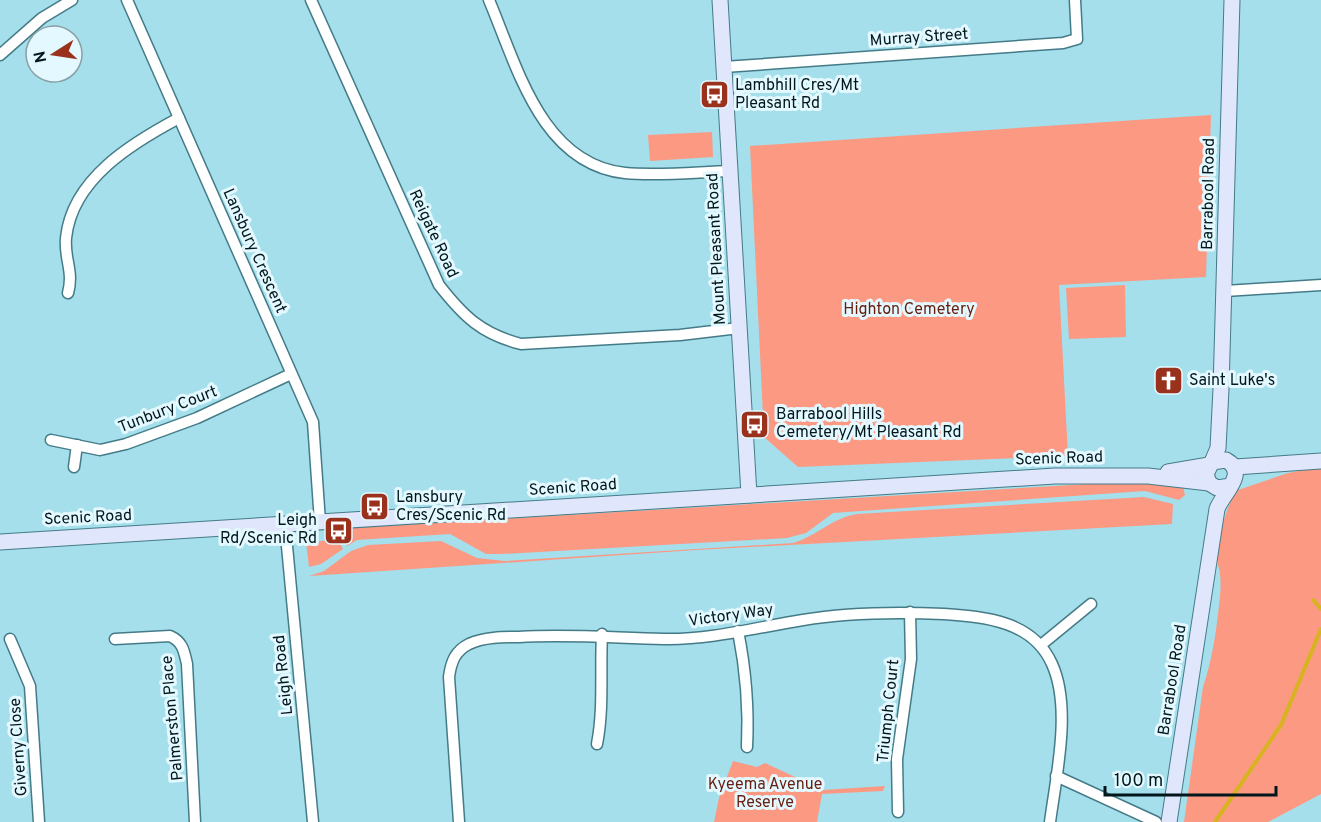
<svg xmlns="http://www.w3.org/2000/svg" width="1321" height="822" viewBox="0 0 1321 822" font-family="Overpass,sans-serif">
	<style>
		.green { fill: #fb9983 }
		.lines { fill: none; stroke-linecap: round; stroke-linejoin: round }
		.stream { stroke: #d8b321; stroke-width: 4 }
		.street-casing { stroke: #447b87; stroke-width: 13 }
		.secondary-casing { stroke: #447b87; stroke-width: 17 }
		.street { stroke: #fff; stroke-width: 10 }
		.secondary { stroke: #e0e6fb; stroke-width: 15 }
		.labels { text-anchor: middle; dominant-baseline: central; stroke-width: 6; stroke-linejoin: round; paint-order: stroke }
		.street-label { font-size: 16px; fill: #01171c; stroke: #e3f9ff }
		.poi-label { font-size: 16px; fill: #01171c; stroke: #e3f9ff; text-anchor: start }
		.park-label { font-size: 16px; fill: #671d0e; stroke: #e3f9ff }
	</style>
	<rect width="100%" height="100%" fill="#a5dfec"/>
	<g class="green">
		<polygon points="1211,115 1206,277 1059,285 1068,456 798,467 764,437 750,146"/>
		<polygon points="712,132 713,157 650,161 648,135"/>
		<polygon points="1125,285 1126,337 1069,339 1066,288"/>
		<path d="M1321,467v327l-53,28h-84l19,-135c10,-29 14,-61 17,-91 1,-11 1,-22 -2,-31 -4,-15 9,-65 20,-75l50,-17z"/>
		<polygon points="1139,481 1183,487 1185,495 1179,500 1145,491 833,513 806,533 787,538 502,554 486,554 450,534 357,540 347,546 343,540 351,539 350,528"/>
		<path d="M1144,497l29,7 -1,20 -476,26 -387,26 15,-5 27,-20 17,-6 73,-4 36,17 28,3 288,-18c24,-7 39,-25 64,-29z"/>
		<polygon points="338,540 343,549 321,564 309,567 306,542"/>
		<polygon points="733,761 757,767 765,763 823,790 885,786 883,791 822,794 817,822 714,822 719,798"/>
	</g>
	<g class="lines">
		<g class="stream">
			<polyline points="1313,600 1321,609"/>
			<polyline points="1215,822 1281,725 1321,629"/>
		</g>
		<defs>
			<g id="street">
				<polyline points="127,0 313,422 320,522"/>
				<path d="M311,0l128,285c25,32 43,49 82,59l159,-9 59,-7"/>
				<path d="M489,0c28,66 52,164 136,173 35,3 71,-1 105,-2"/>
				<polyline points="0,55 42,18 72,0"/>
				<polyline points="724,67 1063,43 1077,39 1075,0"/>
				<polyline points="1225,291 1321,285"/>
				<path d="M68,293c6,-22 -4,-34 -2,-55 6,-59 66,-95 113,-120"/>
				<polyline points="51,440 100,450 126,444 197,418 291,374"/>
				<polyline points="74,467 77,445"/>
				<polyline points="285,525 313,822"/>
				<path d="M738,631c8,40 11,76 9,116"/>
				<polyline points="10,639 30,686 39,822"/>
				<path d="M115,639l55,-3c13,6 14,15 17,28l8,158"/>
				<polyline points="1041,645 1091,604"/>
				<path d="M597,744c7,-36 3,-73 5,-110"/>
				<polyline points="1056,776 1156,822"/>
				<polyline points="898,812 897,759 911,659 910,612"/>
				<path d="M459,822l-10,-145c2,-15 6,-26 20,-33 15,-7 34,-7 50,-7 50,-3 95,1 145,2 47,1 94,-12 139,-19 47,-8 94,-8 141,-6 42,3 89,7 108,50 20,44 4,112 -2,158"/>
			</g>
			<g id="secondary">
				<polyline points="720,0 749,495"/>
				<polyline points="1212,462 1218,448 1221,389 1232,0"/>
				<polyline points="1235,467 1321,461"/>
				<polyline points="1168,472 1209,465"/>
				<polyline points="0,542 1055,476 1148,476 1209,483"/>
				<path d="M1169,822l48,-313c6,-16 32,-36 9,-49l-14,2 -6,12 3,9 8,5 14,-2"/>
			</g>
		</defs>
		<use href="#street" class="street-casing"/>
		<use href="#secondary" class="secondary-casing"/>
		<use href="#street" class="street"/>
		<use href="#secondary" class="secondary"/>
	</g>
	<defs>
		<symbol id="bus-square" viewBox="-11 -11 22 22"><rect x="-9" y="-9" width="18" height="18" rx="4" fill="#9a311c" stroke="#e3f9ff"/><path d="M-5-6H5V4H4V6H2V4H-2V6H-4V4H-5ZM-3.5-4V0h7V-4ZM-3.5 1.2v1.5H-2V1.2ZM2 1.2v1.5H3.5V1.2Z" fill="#fff"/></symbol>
		<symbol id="church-square" viewBox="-11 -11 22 22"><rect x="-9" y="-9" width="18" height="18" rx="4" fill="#9a311c" stroke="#e3f9ff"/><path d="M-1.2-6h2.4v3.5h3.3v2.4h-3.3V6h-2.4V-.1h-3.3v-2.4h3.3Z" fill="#fff"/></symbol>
	</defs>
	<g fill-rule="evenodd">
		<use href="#bus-square" x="698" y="78" width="33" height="33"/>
		<use href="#church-square" x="1152" y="364" width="33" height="33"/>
		<use href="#bus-square" x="738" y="408" width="33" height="33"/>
		<use href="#bus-square" x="358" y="490" width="33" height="33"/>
		<use href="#bus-square" x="322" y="514" width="33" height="33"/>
	</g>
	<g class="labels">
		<g class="street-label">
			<text transform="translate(919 38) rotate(-4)">Murray Street</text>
			<text transform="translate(1209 194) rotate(-89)">Barrabool Road</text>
			<text transform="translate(433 234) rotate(65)">Reigate Road</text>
			<text transform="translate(717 249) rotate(-93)">Mount Pleasant Road</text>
			<text transform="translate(254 251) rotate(66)">Lansbury Crescent</text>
			<text transform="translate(168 410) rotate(-21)">Tunbury Court</text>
			<text transform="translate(1059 459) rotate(-2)">Scenic Road</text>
			<text transform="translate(573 488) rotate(-4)">Scenic Road</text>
			<text transform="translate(88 518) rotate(-3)">Scenic Road</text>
			<text transform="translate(731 616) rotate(-8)">Victory Way</text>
			<text transform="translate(284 675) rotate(-96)">Leigh Road</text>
			<text transform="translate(1173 680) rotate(-81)">Barrabool Road</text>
			<text transform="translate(889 711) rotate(-84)">Triumph Court</text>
			<text transform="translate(173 718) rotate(-95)">Palmerston Place</text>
			<text transform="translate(19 747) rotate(-94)">Giverny Close</text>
		</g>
		<g class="poi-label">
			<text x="735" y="86">Lambhill Cres/Mt<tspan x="735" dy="18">Pleasant Rd</tspan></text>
			<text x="1189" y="381">Saint Luke's</text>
			<text x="776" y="415">Barrabool Hills<tspan x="776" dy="18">Cemetery/Mt Pleasant Rd</tspan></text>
			<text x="396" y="498">Lansbury<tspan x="396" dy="18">Cres/Scenic Rd</tspan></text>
			<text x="317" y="521" text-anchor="end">Leigh<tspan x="317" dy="18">Rd/Scenic Rd</tspan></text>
		</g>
		<g class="park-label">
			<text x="909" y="310">Highton Cemetery</text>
			<text x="765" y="785">Kyeema Avenue<tspan x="765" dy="18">Reserve</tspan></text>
		</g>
	</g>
	<g transform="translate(54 54) rotate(258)"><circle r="28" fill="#e3f9ff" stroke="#899fa4" stroke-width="1.5"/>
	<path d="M0-4.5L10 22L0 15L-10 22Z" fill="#9a311c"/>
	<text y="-9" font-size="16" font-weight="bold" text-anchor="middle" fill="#01171c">N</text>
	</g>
	<path d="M1105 786v9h171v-9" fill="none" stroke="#01171c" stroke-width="3"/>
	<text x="1114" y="786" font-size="18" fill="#01171c" stroke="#e3f9ff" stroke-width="4.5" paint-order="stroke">100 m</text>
</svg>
